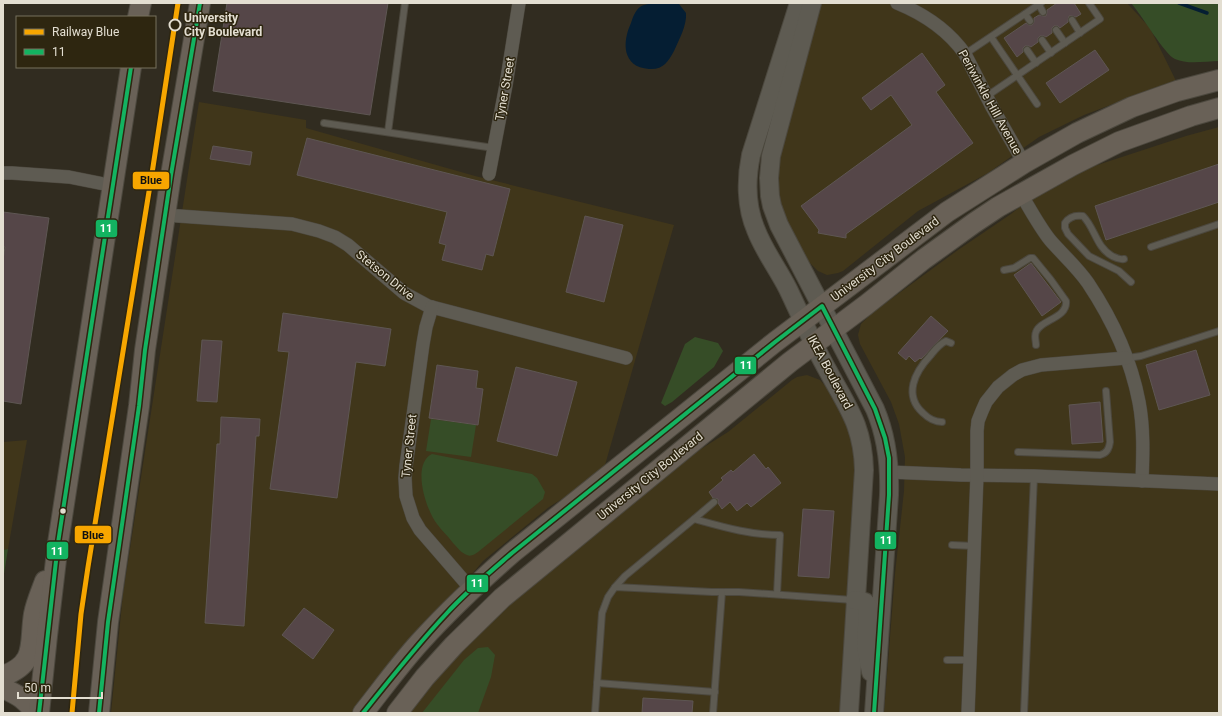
<svg xmlns="http://www.w3.org/2000/svg" width="1222" height="716" viewBox="0 0 1222 716" font-family="Roboto,sans-serif">
	<style>
		.built { fill: #40361a }
		.green { fill: #364d27 }
		.water { fill: #051e33 }
		.lines { fill: none; stroke-linecap: round; stroke-linejoin: round }
		.stream { stroke: #051e33; stroke-width: 3.5 }
		.building { fill: #554648; stroke: #5e5653 }
		.lane-casing { stroke: #4c483e; stroke-width: 8 }
		.street-casing { stroke: #4c483e; stroke-width: 14 }
		.secondary-casing { stroke: #4c483e; stroke-width: 20 }
		.primary-casing { stroke: #4c483e; stroke-width: 22 }
		.lane { stroke: #5e5b52; stroke-width: 6 }
		.street { stroke: #5e5b52; stroke-width: 13 }
		.secondary { stroke: #5e5b52; stroke-width: 18 }
		.primary { stroke: #696157; stroke-width: 20 }
		.bus-1-casing { stroke: #2e2610; stroke-width: 7 }
		.bus-1 { stroke: #13b361; stroke-width: 4 }
		.rail-1-casing { stroke: #2e2610; stroke-width: 8 }
		.rail-1 { stroke: #f7a600; stroke-width: 5 }
		.stop-dot { fill: #2e2610; stroke: #e3ded1; stroke-width: 2 }
		.bus-dot { fill: #e3ded1; stroke: #2e2610; stroke-width: 1.5 }
		.labels { text-anchor: middle; dominant-baseline: central; stroke-width: 3; stroke-linejoin: round; paint-order: stroke }
		.stop-label { font-size: 12px; font-weight: bold; fill: #e3ded1; stroke: #2e2610; text-anchor: start }
		.street-label { font-size: 12px; fill: #e3ded1; stroke: #2e2610 }
		.line-badge { stroke: #2e2610; stroke-width: 1.5 }
		.badge-label { font-size: 11px; text-anchor: middle; font-weight: bold; fill: #fff }
		.pale-badge-label { font-size: 11px; text-anchor: middle; font-weight: bold; fill: #111 }
	</style>
	<rect width="100%" height="100%" fill="#312c20"/>
	<g class="built">
		<polygon points="818,3 1127,3 1150,28 1177,83 1121,101 1084,115 1039,137 988,173 918,211 843,271 838,273 827,275 818,271 808,261 788,225 781,206 778,189 778,167 780,156"/>
		<polygon points="199,102 306,120 306,128 475,176 674,225 603,472 591,481 549,507 483,561 355,713 111,713 123,594"/>
		<polygon points="1219,127 1219,713 884,713 895,574 904,491 905,457 899,424 891,402 860,344 858,335 861,324 872,313 958,250 1011,214 1038,193 1073,173 1186,136"/>
		<polygon points="807,375 820,380 827,388 842,413 853,443 855,466 855,487 840,713 406,713 431,681 507,604 685,459 728,432 792,380 797,377"/>
		<polygon points="27,440 8,549 3,550 3,442"/>
	</g>
	<g class="green">
		<path d="M1131,3h63l11,1 14,-1v58c-13,0 -31,4 -44,-2 -10,-4 -34,-45 -44,-56z"/>
		<polygon points="695,337 718,343 723,351 714,367 672,402 665,406 661,403 685,344"/>
		<polygon points="431,419 476,425 471,457 426,451"/>
		<path d="M432,454l100,20 5,4 8,14 -2,7 -65,53c-3,2 -7,5 -11,3 -6,-2 -10,-8 -14,-12 -5,-7 -11,-12 -16,-19 -11,-14 -26,-60 -5,-70z"/>
		<polygon points="8,549 3,580 3,550"/>
		<polygon points="488,647 495,655 491,677 478,713 422,713 464,660 478,648"/>
	</g>
	<path class="water" d="M655,3l24,1 7,9c1,12 -7,27 -12,38 -6,11 -11,19 -25,18 -27,-2 -27,-27 -18,-46 2,-6 4,-12 9,-16 4,-3 10,-3 15,-4z"/>
	<g class="lines">
		<polyline class="stream" points="1179,3 1207,13"/>
	</g>
	<g class="building">
		<polygon points="227,3 388,3 370,115 213,91"/>
		<polygon points="1057,3 1074,3 1081,14 1076,17 1072,16 1069,16 1068,20 1068,22 1060,28 1058,26 1054,26 1052,28 1052,33 1046,37 1044,36 1040,36 1038,38 1038,42 1031,47 1029,46 1025,46 1023,48 1023,52 1017,57 1004,38 1026,23 1029,25 1032,25 1034,22 1034,18 1039,15 1043,16 1046,16 1047,12 1047,10"/>
		<polygon points="1095,50 1109,70 1060,103 1046,83"/>
		<polygon points="922,53 945,85 936,92 973,143 846,234 846,238 818,233 819,230 801,206 912,125 891,95 871,110 862,98"/>
		<polygon points="307,138 510,189 493,256 486,254 482,270 442,260 446,245 439,243 447,212 297,175"/>
		<polygon points="213,146 252,152 250,165 210,159"/>
		<polygon points="1219,164 1219,202 1106,240 1095,206"/>
		<polygon points="3,212 49,218 21,404 3,401 3,260 5,247 3,247"/>
		<polygon points="585,216 623,225 604,302 566,292"/>
		<polygon points="1031,263 1061,302 1042,316 1014,275"/>
		<polygon points="283,313 391,329 385,366 356,362 337,498 270,489 289,352 278,351"/>
		<polygon points="931,316 948,331 921,359 920,358 915,362 909,356 906,360 898,353"/>
		<polygon points="202,340 222,341 217,402 197,401"/>
		<polygon points="1196,350 1210,395 1159,410 1146,365"/>
		<polygon points="437,365 478,371 476,388 483,389 478,425 429,418"/>
		<polygon points="516,367 577,382 557,456 497,441"/>
		<polygon points="1100,402 1103,442 1072,444 1069,405"/>
		<polygon points="221,417 260,419 259,436 256,436 244,626 205,623 217,444 220,444"/>
		<polygon points="754,454 766,469 768,467 781,483 751,507 747,503 737,511 730,502 722,509 718,503 718,499 713,498 709,492 723,480 721,478 731,470 733,472"/>
		<polygon points="803,509 834,511 829,578 798,576"/>
		<polygon points="304,608 334,630 313,659 282,635"/>
		<polygon points="643,698 693,701 692,713 642,713"/>
	</g>
	<g class="lines">
		<defs>
			<g id="lane">
				<polyline points="1039,5 1043,12"/>
				<polyline points="1025,14 1030,21"/>
				<polyline points="1072,20 1080,33"/>
				<polyline points="1056,30 1065,43"/>
				<polyline points="991,37 1037,104"/>
				<polyline points="1042,40 1051,53"/>
				<polyline points="1027,50 1036,63"/>
				<polyline points="965,54 1041,3"/>
				<polyline points="987,96 1100,19 1089,3"/>
				<polyline points="324,123 494,148"/>
				<polyline points="388,132 405,3"/>
				<polyline points="1151,247 1219,224"/>
				<path d="M1124,259c-5,1 -8,-1 -12,-3 -16,-9 -17,-28 -29,-40 -7,-1 -14,1 -18,7v5l3,6 21,22 30,15 12,11"/>
				<path d="M1004,270l10,-2 16,-10h3l18,22 15,21c2,17 -26,19 -30,31 -2,4 0,9 0,13"/>
				<polyline points="1127,358 1141,356 1219,331"/>
				<path d="M942,422c-8,0 -13,-3 -19,-9 -20,-18 -8,-41 7,-57 5,-6 9,-12 16,-15l5,2"/>
				<path d="M1018,452l82,3c7,-2 9,-6 10,-13l-4,-51"/>
				<polyline points="694,519 714,502"/>
				<polyline points="952,545 974,546"/>
				<path d="M615,587l10,-11 69,-57c29,8 56,16 86,16l-3,59"/>
				<polyline points="947,660 970,660"/>
				<polyline points="597,683 715,692"/>
				<polyline points="595,713 602,613 608,597 615,587 712,592 739,592 853,600"/>
				<polyline points="713,713 722,592"/>
				<polyline points="1024,713 1034,476"/>
			</g>
			<g id="street">
				<path d="M897,3c27,11 51,27 68,51l27,53 32,56"/>
				<polyline points="3,173 12,173 69,177 114,186"/>
				<polyline points="489,174 506,85 519,3"/>
				<path d="M1021,194c9,15 18,32 29,46 12,14 27,27 38,43 24,36 43,77 51,119 5,26 4,53 3,79"/>
				<polyline points="165,215 292,224 319,231 335,237 348,245 404,293 428,306 626,358"/>
				<polyline points="432,307 426,327 423,344 406,466 405,478 406,496 413,518 420,530 471,589"/>
				<polyline points="889,472 961,475 1034,476 1219,484"/>
				<polyline points="968,713 977,475 977,431 978,421 982,411 986,402 998,387 1013,375 1022,370 1041,365 1126,358"/>
			</g>
			<g id="secondary">
				<path d="M799,3l-48,152c-5,24 -5,52 5,75 8,21 22,39 32,59 13,27 25,56 40,82 20,37 35,55 36,99l-15,243"/>
				<path d="M812,3l-41,153 -2,22 1,18 2,10 7,19 96,184c12,28 15,56 14,86l-15,218"/>
				<polyline points="855,600 865,602 868,607 866,646 871,672"/>
			</g>
			<g id="primary">
				<polyline points="138,17 141,3"/>
				<path d="M3,676c35,-13 26,-32 31,-62 2,-11 7,-22 11,-33"/>
				<path d="M3,688c13,6 25,12 31,25"/>
				<polyline points="39,713 47,636 58,543 131,67"/>
				<polyline points="99,713 108,622 139,406 145,350 171,175 200,3"/>
				<path d="M363,713c19,-24 37,-49 57,-71 29,-32 60,-61 92,-89l263,-211 172,-130 77,-49 53,-30 55,-26 45,-16 42,-11"/>
				<polyline points="397,713 425,677 454,645 502,598 790,362 866,305 924,259 974,223 998,207 1073,165 1119,142 1191,116 1219,108"/>
			</g>
		</defs>
		<use href="#lane" class="lane-casing"/>
		<use href="#street" class="street-casing"/>
		<use href="#secondary" class="secondary-casing"/>
		<use href="#primary" class="primary-casing"/>
		<use href="#lane" class="lane"/>
		<use href="#street" class="street"/>
		<use href="#secondary" class="secondary"/>
		<use href="#primary" class="primary"/>
		<defs>
			<g id="bus-1">
				<polyline points="39,713 58,543 131,67"/>
				<polyline points="99,713 108,622 139,406 145,350 171,175 200,3"/>
				<path d="M363,713c27,-34 54,-68 84,-100 20,-22 43,-41 65,-60l263,-211 47,-36 53,103 10,29 4,20v37l-15,218"/>
			</g>
		</defs>
		<use href="#bus-1" class="bus-1-casing"/>
		<use href="#bus-1" class="bus-1"/>
		<defs>
			<polyline id="rail-1" points="72,713 81,614 88,567 153,167 178,3"/>
		</defs>
		<use href="#rail-1" class="rail-1-casing"/>
		<use href="#rail-1" class="rail-1"/>
	</g>
	<circle class="stop-dot" cx="175" cy="25" r="5.5"/>
	<circle class="bus-dot" cx="63" cy="511" r="3.5"/>
	<g class="labels">
		<g class="stop-label">
			<text x="184" y="18">University<tspan x="184" dy="14">City Boulevard</tspan></text>
		</g>
		<g class="street-label">
			<text transform="translate(505 89) rotate(-80)">Tyner Street</text>
			<text transform="translate(990 102) rotate(61)">Periwinkle Hill Avenue</text>
			<text transform="translate(885 259) rotate(-37)">University City Boulevard</text>
			<text transform="translate(385 275) rotate(39)">Stetson Drive</text>
			<text transform="translate(830 372) rotate(62)">IKEA Boulevard</text>
			<text transform="translate(409 446) rotate(-84)">Tyner Street</text>
			<text transform="translate(650 476) rotate(-39)">University City Boulevard</text>
		</g>
	</g>
	<g class="line-badge">
		<rect x="132" y="171" width="38" height="19" rx="4" fill="#f7a600"/>
		<rect x="95" y="219" width="23" height="19" rx="4" fill="#13b361"/>
		<rect x="734" y="356" width="23" height="19" rx="4" fill="#13b361"/>
		<rect x="74" y="525" width="38" height="19" rx="4" fill="#f7a600"/>
		<rect x="874" y="531" width="23" height="19" rx="4" fill="#13b361"/>
		<rect x="46" y="541" width="23" height="19" rx="4" fill="#13b361"/>
		<rect x="466" y="574" width="23" height="19" rx="4" fill="#13b361"/>
	</g>
	<g class="badge-label">
		<text x="106" y="232">11</text>
		<text x="746" y="369">11</text>
		<text x="886" y="544">11</text>
		<text x="57" y="555">11</text>
		<text x="477" y="587">11</text>
	</g>
	<g class="pale-badge-label">
		<text x="151" y="184">Blue</text>
		<text x="93" y="539">Blue</text>
	</g>
	<rect width="1222" height="716" fill="none" stroke="#e3ded1" stroke-width="8"/>
	<rect x="16" y="16" width="140" height="52" fill="#2e2610" stroke="#76705d"/>
	<rect x="24" y="29" width="20" height="6" fill="#f7a600" stroke="#76705d"/>
	<text x="52" y="36" font-size="12" fill="#e3ded1">Railway Blue</text>
	<rect x="24" y="49" width="20" height="6" fill="#13b361" stroke="#76705d"/>
	<text x="52" y="56" font-size="12" fill="#e3ded1">11</text>
	<path d="M18 692v6h84v-6" fill="none" stroke="#e3ded1" stroke-width="2"/>
	<text x="24" y="692" font-size="12" fill="#e3ded1" stroke="#2e2610" stroke-width="3" paint-order="stroke">50 m</text>
</svg>
